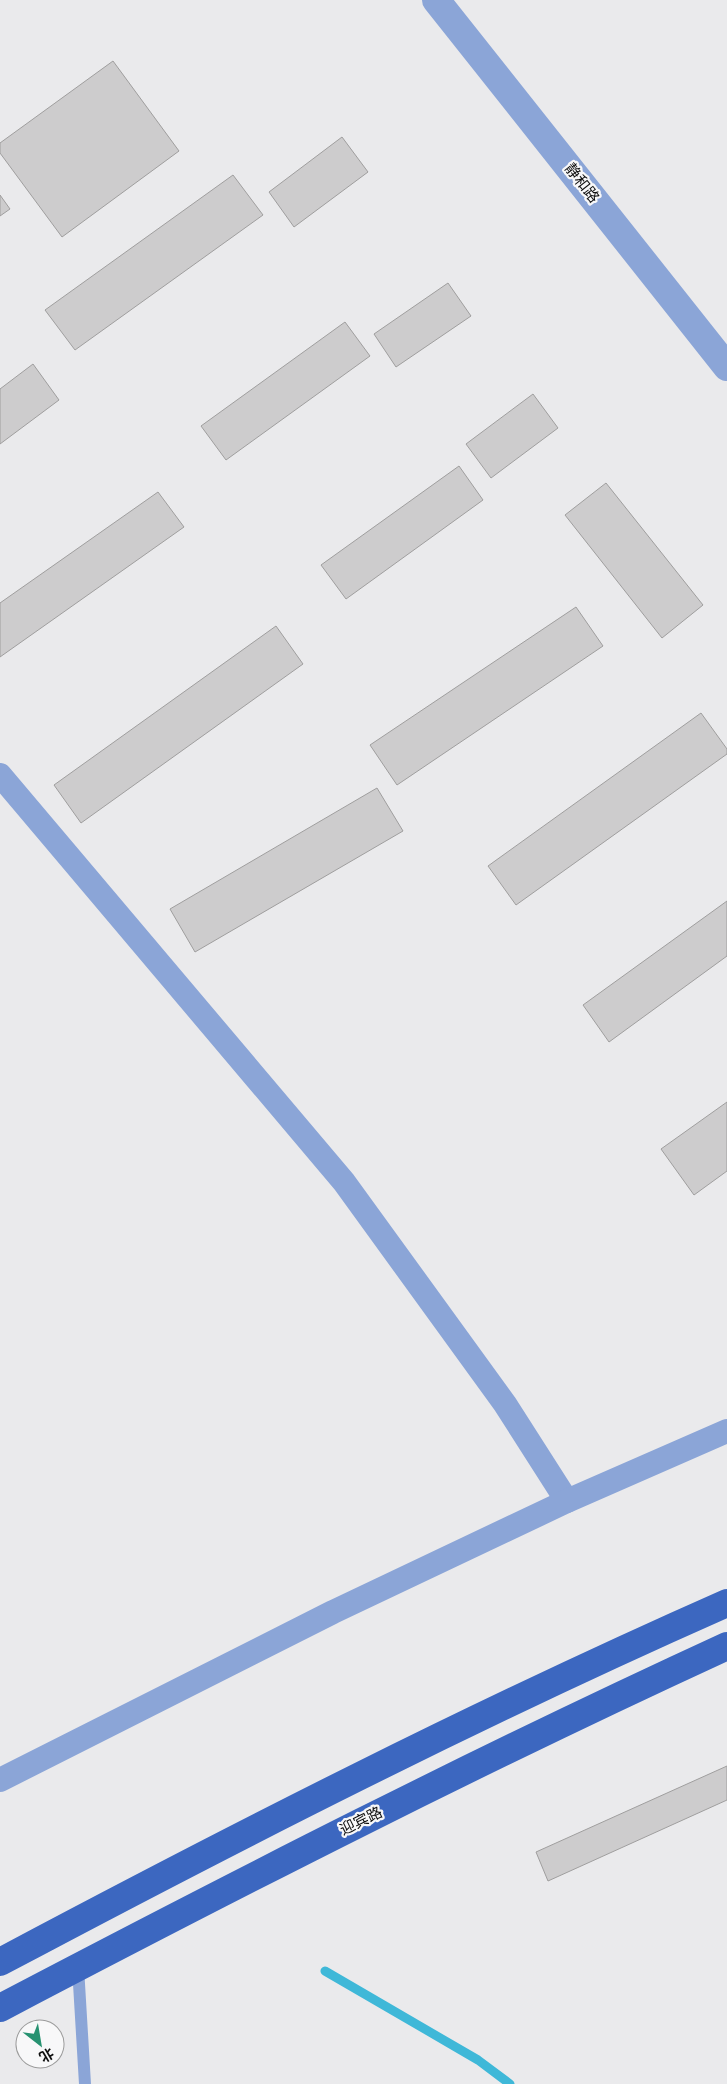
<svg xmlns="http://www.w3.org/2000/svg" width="727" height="2084" viewBox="0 0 727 2084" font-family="'Varela Round','Noto Sans SC',sans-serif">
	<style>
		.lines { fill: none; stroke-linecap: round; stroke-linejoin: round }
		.stream { stroke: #3fb8d8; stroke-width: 9 }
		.building { fill: #cdcccd; stroke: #9f9e9e }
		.service { stroke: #8ba5d7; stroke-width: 12 }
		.minor { stroke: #8ba5d7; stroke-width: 24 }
		.tertiary { stroke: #8ba5d7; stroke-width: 28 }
		.primary { stroke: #3c67c0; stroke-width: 28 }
		.labels { text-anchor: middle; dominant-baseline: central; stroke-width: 4.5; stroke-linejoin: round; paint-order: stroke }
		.street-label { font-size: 15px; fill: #0f0f0f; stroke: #f8f8f9 }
	</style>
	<rect width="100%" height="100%" fill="#eaeaec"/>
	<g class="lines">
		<polyline class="stream" points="325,1971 478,2060 510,2084"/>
	</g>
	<g class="building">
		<polygon points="113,61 179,151 62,237 0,153 0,143"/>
		<polygon points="342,137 368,172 294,227 269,192"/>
		<polygon points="233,175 263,215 75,350 45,310"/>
		<polygon points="0,195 10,209 0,216"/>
		<polygon points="448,283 471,316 396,367 374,334"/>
		<polygon points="345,322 370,356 226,460 201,426"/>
		<polygon points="33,364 59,400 0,444 0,389"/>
		<polygon points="533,394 558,428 491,478 466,444"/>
		<polygon points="459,466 483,500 346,599 321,565"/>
		<polygon points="606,483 703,605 662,638 565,515"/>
		<polygon points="158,492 184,527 0,657 0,603"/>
		<polygon points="576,607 603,646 397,785 370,745"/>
		<polygon points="276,626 303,664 81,823 54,785"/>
		<polygon points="701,713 727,749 727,754 516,905 488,866"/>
		<polygon points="377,788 403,831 195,952 170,909"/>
		<polygon points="727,901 727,956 609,1042 583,1005"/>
		<polygon points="727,1102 727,1171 694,1195 661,1149"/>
		<polygon points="727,1766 727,1800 548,1881 536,1852"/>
	</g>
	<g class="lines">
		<polyline class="service" points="78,1967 85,2084"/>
		<g class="minor">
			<polyline points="0,775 344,1182 505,1404 567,1501"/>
			<polyline points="0,1780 333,1612 567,1501 727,1431"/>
		</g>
		<polyline class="tertiary" points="436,0 727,367"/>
		<g class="primary">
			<path d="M0,1962c239,-127 480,-250 727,-359"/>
			<path d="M0,2008c240,-126 481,-249 727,-362"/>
		</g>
	</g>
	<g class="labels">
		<g class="street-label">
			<text transform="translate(582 183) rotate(52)">静和路</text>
			<text transform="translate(361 1821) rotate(-26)">迎宾路</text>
		</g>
	</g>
	<g transform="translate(40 2044) rotate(149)"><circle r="24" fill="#f8f8f9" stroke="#9b9b9b"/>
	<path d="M0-4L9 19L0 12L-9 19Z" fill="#279271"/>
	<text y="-8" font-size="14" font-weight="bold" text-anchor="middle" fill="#0f0f0f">北</text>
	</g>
</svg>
